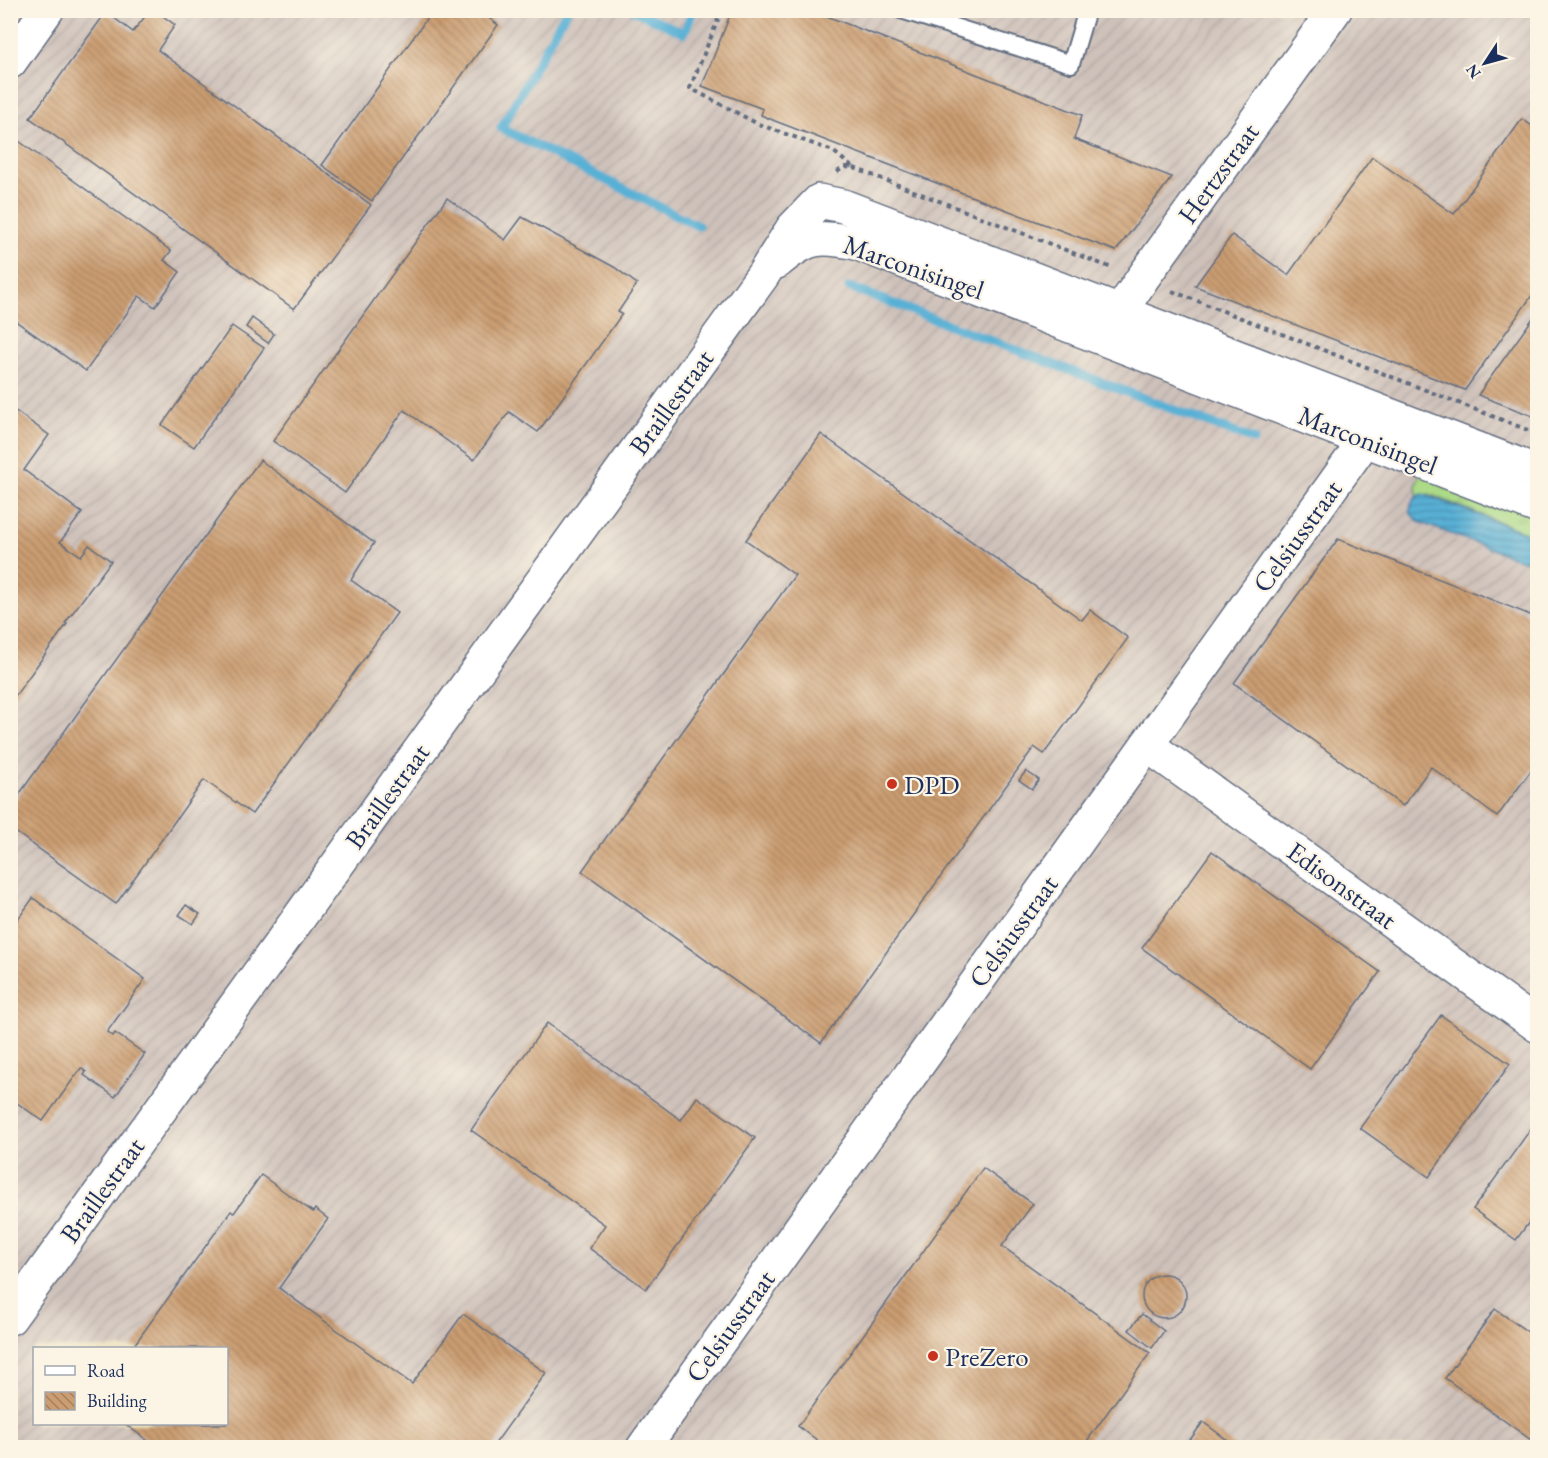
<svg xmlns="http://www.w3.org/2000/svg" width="1548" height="1458" viewBox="0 0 1548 1458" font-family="'EB Garamond',serif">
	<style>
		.industrial { fill: url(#industrial-furrows); fill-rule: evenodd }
		.grass { fill: url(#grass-tufts); stroke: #648472; stroke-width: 1.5 }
		.water { fill: url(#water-rules); stroke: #3a709a; stroke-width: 1.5 }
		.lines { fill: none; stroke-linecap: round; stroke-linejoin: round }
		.stream { stroke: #58b0d5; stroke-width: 9 }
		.building { fill: url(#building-back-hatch) }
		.lane-casing { stroke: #636d7f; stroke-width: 20 }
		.street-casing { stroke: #636d7f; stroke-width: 36 }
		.secondary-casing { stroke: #636d7f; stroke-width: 36 }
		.path { stroke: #636d7f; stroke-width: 4; stroke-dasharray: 4.5 4.5; stroke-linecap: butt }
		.lane { stroke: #fff; stroke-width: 16 }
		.street { stroke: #fff; stroke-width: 33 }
		.secondary { stroke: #fff; stroke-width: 33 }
		.poi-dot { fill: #c8321e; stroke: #fcf5e5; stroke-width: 2 }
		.labels { text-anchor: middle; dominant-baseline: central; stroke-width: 4.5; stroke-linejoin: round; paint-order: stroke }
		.street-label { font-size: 27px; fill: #1b2f5e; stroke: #fcf5e5 }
		.poi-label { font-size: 27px; fill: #1b2f5e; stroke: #fcf5e5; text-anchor: start }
	</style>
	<defs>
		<pattern id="industrial-furrows" width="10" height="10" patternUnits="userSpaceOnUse" patternTransform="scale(1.5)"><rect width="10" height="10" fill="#cec1ba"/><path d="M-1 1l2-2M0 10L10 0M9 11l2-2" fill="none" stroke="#b0a6a2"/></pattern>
		<pattern id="grass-tufts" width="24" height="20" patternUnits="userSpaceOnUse" patternTransform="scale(1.5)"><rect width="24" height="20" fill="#acda87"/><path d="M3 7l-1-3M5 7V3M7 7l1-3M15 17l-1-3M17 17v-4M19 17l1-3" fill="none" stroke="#93bb77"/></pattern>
		<pattern id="water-rules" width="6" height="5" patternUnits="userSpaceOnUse" patternTransform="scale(1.5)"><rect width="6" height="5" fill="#58b0d5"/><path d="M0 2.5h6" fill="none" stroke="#4890b0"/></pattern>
		<pattern id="building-back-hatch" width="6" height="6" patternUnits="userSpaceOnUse" patternTransform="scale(1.5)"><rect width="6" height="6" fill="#cb9d71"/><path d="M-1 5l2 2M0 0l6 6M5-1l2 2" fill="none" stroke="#a48060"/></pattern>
	</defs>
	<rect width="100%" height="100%" fill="#fcf5e5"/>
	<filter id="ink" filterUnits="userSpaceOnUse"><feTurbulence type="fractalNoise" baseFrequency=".0167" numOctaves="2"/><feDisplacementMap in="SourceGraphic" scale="12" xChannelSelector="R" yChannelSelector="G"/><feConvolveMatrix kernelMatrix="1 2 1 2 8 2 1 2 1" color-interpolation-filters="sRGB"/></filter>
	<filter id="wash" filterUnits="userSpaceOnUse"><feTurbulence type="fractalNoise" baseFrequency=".008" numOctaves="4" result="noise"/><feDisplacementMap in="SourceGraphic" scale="24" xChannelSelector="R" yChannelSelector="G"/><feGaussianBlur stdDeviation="1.35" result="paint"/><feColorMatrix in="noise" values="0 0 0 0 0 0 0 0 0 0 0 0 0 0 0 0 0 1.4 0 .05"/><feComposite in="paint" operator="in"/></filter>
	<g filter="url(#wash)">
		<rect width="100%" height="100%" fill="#eae0bd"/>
		<path class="industrial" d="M10,11h1527v1436h-1526zM34,1348h192v76h-192z"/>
		<polygon class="grass" points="1421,471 1537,516 1537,537 1429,494 1417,496 1416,485"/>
		<path class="water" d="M1423,494l114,43v29l-118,-44 -8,-8c-2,-10 2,-17 12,-20z"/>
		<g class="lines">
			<g class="stream">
				<polyline points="567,10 501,128 698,226"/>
				<polyline points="633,10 684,33 693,10"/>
				<polyline points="849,287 1254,440"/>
			</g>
		</g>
		<g id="blocks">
			<g class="building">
				<polygon points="133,10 167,10 163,16 175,25 158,50 371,205 294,309 30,118 106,12 133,32 144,18"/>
				<polygon points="433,10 478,10 498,25 372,201 322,165"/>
				<polygon points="732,10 811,10 1082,115 1074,139 1172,177 1116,251 1041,223 775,121 761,115 763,109 702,86"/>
				<polygon points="1522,119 1538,130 1538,287 1465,390 1195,286 1232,235 1288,275 1372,157 1454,214"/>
				<polygon points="16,139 171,251 164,260 180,272 155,307 139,296 86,371 10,317 10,147"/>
				<polygon points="447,198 505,240 522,217 614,267 637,284 618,312 622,314 538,432 509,412 474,460 404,410 345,493 273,441"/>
				<polygon points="1538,311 1538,418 1478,395"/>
				<polygon points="252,318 274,334 268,343 246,327"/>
				<polygon points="232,326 264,348 194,447 162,425"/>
				<polygon points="10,407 49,435 24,470 82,513 60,542 81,556 89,545 111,561 65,623 67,624 10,703"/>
				<polygon points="821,434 1082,620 1090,610 1128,638 1044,754 1034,747 821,1043 582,871 795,575 746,540"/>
				<polygon points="260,460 374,543 351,580 397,613 252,814 204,780 116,904 10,828 10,807"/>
				<polygon points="1338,539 1538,618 1538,761 1497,817 1431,767 1403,806 1234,683"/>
				<polygon points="1026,771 1039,780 1032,789 1019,780"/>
				<polygon points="1212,851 1380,972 1310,1069 1142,948"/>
				<polygon points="33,898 145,979 107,1032 113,1036 115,1033 145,1054 115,1097 84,1075 86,1072 81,1068 43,1121 10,1098 10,930"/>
				<polygon points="186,905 200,914 193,924 179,915"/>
				<polygon points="1441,1015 1510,1064 1429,1177 1360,1128"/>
				<polygon points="547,1023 681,1120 697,1097 755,1138 646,1289 589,1248 605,1225 471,1130"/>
				<polygon points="1538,1119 1538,1210 1516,1240 1473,1209"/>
				<polygon points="983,1168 1033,1204 1002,1246 1150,1353 1082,1448 828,1448 798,1426"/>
				<polygon points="261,1175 313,1212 315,1209 328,1219 279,1288 412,1384 463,1314 546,1373 492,1448 158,1448 125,1424 226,1424 226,1348 132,1348 231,1211 234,1213"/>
				<circle cx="1164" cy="1296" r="22"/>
				<polygon points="1495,1309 1538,1339 1538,1445 1445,1378"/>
				<polygon points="1142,1314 1164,1331 1152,1348 1129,1330"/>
				<polygon points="1203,1422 1238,1448 1184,1448"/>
			</g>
		</g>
	</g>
	<g filter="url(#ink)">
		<use href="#blocks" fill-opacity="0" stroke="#636d7f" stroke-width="1.5"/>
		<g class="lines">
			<defs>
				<polyline id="lane" points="901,10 1071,64 1087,10"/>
				<g id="street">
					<path d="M777,262c30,-25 41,-27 79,-19l682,264"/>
					<polyline points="1112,332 1120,312 1142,279 1335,10"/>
					<polyline points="1147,745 1538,1026"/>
					<polyline points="10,1318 763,275 792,229 819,201 843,206 1538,472"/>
					<polyline points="643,1448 1366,439 1378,412"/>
				</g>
				<polyline id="secondary" points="10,62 47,10"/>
			</defs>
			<use href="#lane" class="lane-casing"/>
			<use href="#street" class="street-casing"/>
			<use href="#secondary" class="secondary-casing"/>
			<g class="path">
				<polyline points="722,10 690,88 758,124 833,151 853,168"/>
				<polyline points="837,172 845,167 854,168 1112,268"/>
				<polyline points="1172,291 1538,434"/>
			</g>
			<use href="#lane" class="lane"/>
			<use href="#street" class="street"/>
			<use href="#secondary" class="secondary"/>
		</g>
	</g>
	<g class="poi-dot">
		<circle cx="892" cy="784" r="6"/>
		<circle cx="933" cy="1356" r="6"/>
	</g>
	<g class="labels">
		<g class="street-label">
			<text transform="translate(1218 173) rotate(-54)">Hertzstraat</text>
			<text transform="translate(914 267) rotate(19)">Marconisingel</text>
			<text transform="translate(671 402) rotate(-54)">Braillestraat</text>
			<text transform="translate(1368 440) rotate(21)">Marconisingel</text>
			<text transform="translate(1297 536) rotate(-54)">Celsiusstraat</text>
			<text transform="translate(387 796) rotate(-54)">Braillestraat</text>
			<text transform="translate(1342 885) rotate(36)">Edisonstraat</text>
			<text transform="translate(1013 931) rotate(-54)">Celsiusstraat</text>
			<text transform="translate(102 1190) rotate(-54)">Braillestraat</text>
			<text transform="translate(730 1326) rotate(-54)">Celsiusstraat</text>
		</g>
		<g class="poi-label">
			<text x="904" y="784">DPD</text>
			<text x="945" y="1356">PreZero</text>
		</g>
	</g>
	<rect width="1548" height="1458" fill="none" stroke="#fcf5e5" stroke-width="36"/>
	<rect x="33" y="1347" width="195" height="78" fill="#fcf5e5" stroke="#a2a6af" stroke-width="1.5"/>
	<rect x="45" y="1366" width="30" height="9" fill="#ffffff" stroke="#a2a6af" stroke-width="1.5"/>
	<text x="87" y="1377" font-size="18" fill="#1b2f5e">Road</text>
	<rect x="45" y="1392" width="30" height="18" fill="url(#building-back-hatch)" stroke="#a2a6af" stroke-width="1.5"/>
	<text x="87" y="1407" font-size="18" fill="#1b2f5e">Building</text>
	<g transform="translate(1485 63) rotate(234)" stroke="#fcf5e5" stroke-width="4.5" paint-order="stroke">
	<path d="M0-4.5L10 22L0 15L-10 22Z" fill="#1b2f5e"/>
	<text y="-9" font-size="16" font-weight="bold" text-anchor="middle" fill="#1b2f5e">N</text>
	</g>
</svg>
